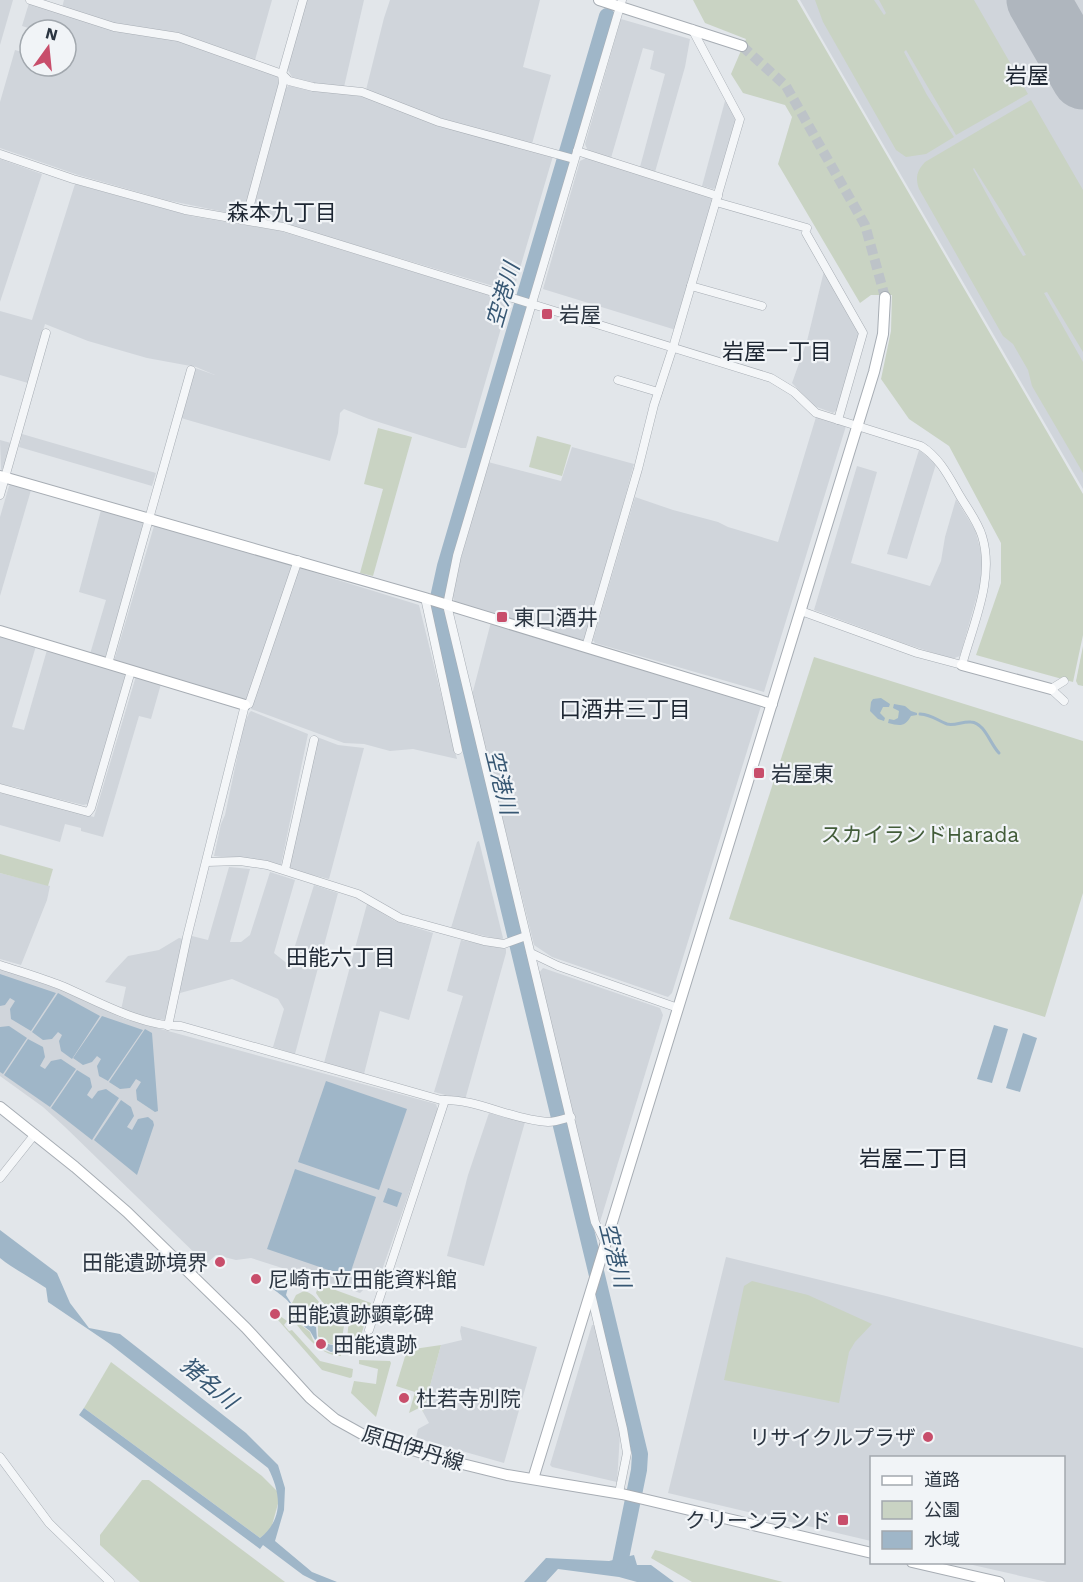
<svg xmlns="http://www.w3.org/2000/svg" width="1083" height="1582" viewBox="0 0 1083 1582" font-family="'Work Sans','Noto Sans JP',sans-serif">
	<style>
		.built { fill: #d0d5db }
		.green { fill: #c9d3c3; fill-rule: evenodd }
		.water { fill: #9fb6c8 }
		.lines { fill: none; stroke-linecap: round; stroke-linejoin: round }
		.stream { stroke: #9fb6c8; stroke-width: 3 }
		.river { stroke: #9fb6c8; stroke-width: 16 }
		.taxiway { stroke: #afb6be; stroke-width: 26 }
		.runway { stroke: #afb6be; stroke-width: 63 }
		.secondary-tunnel { stroke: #bdc3c8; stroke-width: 10; stroke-dasharray: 10 5; stroke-linecap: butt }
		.street-casing { stroke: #a7adb4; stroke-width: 9 }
		.secondary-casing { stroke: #a7adb4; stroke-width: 12 }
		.street { stroke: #f4f6f8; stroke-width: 8 }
		.secondary { stroke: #fff; stroke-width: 10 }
		.poi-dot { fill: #c84e6b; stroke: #f1f4f7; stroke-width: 2 }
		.labels { text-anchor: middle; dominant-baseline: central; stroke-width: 4.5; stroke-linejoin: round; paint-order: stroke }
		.poi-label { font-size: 21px; fill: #2b3541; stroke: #f1f4f7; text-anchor: start }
		.park-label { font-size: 21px; fill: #425c39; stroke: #f1f4f7 }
		.street-label { font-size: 21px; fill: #2b3541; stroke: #f1f4f7 }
		.neighbourhood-label { font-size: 22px; fill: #1d2632; stroke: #f1f4f7 }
		.water-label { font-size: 22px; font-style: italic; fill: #375773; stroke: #f1f4f7 }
	</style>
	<rect width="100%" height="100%" fill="#e2e6ea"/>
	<g class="built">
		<polygon points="0,0 13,0 0,45"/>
		<polygon points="64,0 272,0 255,60 181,34 115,24 62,8"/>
		<polygon points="306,0 364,0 344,87 321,85 293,79 287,68"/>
		<polygon points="390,0 540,0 523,67 551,75 532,144 445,121 366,90 384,18"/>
		<polygon points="800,0 1083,0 1083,489 821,37"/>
		<polygon points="29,3 116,31 178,41 278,76 279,89 247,209 239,215 166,200 78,175 0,148 0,102 15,50 29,54 30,66 66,66 66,30 35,30 22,26"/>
		<polygon points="621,19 690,39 685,67 655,172 640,167 665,74 650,69 654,51 643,48 611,158 588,151 585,144"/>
		<polygon points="291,84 369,98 436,125 553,156 513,292 255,215 253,210 286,88"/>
		<polygon points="725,101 738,120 719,187 713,189 702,186"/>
		<polygon points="586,158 710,196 714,205 676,330 543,289 580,161"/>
		<polygon points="0,159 42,174 0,302"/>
		<polygon points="75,184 191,216 280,231 509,301 466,448 461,448 369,419 344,409 340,413 338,433 330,461 181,418 195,368 215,375 196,367 147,358 88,341 45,324 28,383 0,375 0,311 32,320"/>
		<polygon points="824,271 861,333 837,410 833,413 814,406 792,383 807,341"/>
		<polygon points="816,417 846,426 764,692 595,643 593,640 635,497 673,510 718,522 728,527 778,542"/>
		<polygon points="22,434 156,473 152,486 19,447"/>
		<polygon points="0,440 11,443 4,468 1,470"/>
		<polygon points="572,447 634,464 587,637 583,640 455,602 452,596 462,554 488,462 561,481"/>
		<polygon points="919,450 936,464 907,559 887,554"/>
		<polygon points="857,466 877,472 851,563 930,586 941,561 945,537 956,499 975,530 980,548 983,565 982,578 960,656 952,659 903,643 814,610"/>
		<polygon points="11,484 31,490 0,596 0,517 9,486"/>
		<polygon points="101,510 144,522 145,526 105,658 90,654 106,600 79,592"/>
		<polygon points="154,526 292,564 249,700 236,697 235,698 207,688 114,661"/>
		<polygon points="299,568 419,605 457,759 413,749 390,751 364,744 344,743 251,709"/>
		<polygon points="491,622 592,652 596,656 761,706 672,993 668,997 552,957 534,945 472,695"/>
		<polygon points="0,636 36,646 12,727 24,730 47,650 126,674 88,804 83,805 46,796 44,799 21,792 20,788 0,784"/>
		<polygon points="136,676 161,684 151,719 139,716 103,837 81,831 81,828 65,824 60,842 0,825 0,792 94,817"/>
		<polygon points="251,711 308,734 281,865 214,856 221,824 225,815 244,725 249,713"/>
		<polygon points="317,737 338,745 364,748 329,879 288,869"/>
		<polygon points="479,841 503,938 502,940 451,928 477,842"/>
		<polygon points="229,867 250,869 230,942 241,942 250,935 270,872 295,880 274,953 289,965 314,885 338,893 295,1054 273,1047 284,1009 278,999 232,979 180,993 177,990 192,936 208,940"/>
		<polygon points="0,873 50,886 47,900 21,965 0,959"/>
		<polygon points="367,904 395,921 433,933 409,1020 380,1011 364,1074 324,1063"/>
		<polygon points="179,938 184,939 165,1020 138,1016 121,1010 126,987 105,982 113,972 128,956 159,950"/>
		<polygon points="461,940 506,949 506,953 465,1100 434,1092 463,996 447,991"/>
		<polygon points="543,968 660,1008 663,1015 600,1222 598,1221 539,973"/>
		<polygon points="0,969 61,990 124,1019 436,1104 438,1110 381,1273 360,1293 251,1258 236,1260 216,1255 206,1264 65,1127 43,1107 0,1076"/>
		<polygon points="489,1113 525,1122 484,1266 447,1256 468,1175"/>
		<polygon points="726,1257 886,1296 1083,1348 1083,1582 1047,1582 964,1563 1064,1562 1064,1458 872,1458 871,1541 668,1493"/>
		<polygon points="592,1325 595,1325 620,1434 617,1482 552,1467 550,1465"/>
		<polygon points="461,1326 537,1347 504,1463 416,1438 418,1429 429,1423 423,1412 441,1345 462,1340 460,1331"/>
	</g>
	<g class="green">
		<polygon points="693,0 797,0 1083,494 1083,635 1073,682 976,655 1001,583 1001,543 949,446 909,419 881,379 891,331 892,295 871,295 860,303 778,164 792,117 785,105 743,93 731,74 746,39 705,23"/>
		<polygon points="815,0 874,0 884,15 886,13 879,0 974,0 1028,94 956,135 906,50 904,52 927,95 954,137 926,154 906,157 896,150 823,22"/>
		<path d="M1031,100l52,90v162l-36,-60 -3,1 39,69v111l-51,-87 -4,-16 -15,-26 -10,-8 -84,-147c-4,-12 -2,-18 6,-27zM974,168l29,46 23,41 -3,1 -25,-41 -25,-46z"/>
		<polygon points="378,428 412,437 373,576 360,573 383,489 364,484"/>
		<polygon points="537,436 571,445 562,476 529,467"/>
		<polygon points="1083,646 1083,686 1078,685 1076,681"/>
		<polygon points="814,657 1083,741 1083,893 1045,1017 729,919"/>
		<polygon points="0,854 53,869 48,886 0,873"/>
		<polygon points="752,1281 808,1295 872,1324 855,1342 849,1352 839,1403 724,1380 744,1286"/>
		<path d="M319,1284l52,19 -16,52 -7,-2 -2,-3 3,-31 9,-10 -4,-5c-19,9 -26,8 -38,-11z"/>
		<path d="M304,1291c15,3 13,19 38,23l3,6 -4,24c-8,2 -18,-1 -23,-8v-10l-4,-3 -4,1 -8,-5 -1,-10 -9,-6 4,-8z"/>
		<path d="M289,1306l7,6 1,10 13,10 3,8 7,9 11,4 10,-3v6c-23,0 -41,-27 -54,-45z"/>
		<polygon points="280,1316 287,1321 284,1325 289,1331 292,1330 320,1361 353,1369 352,1377 350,1378 322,1370 278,1320"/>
		<polygon points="441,1345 423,1412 421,1407 409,1413 415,1392 396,1386 407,1350"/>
		<polygon points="359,1360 390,1361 391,1363 376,1417 351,1393 354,1381 376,1384 378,1369 359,1364"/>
		<polygon points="111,1362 262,1476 278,1492 279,1500 271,1529 260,1538 84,1408"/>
		<polygon points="142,1480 149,1480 285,1582 140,1582 100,1545 100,1535"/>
		<polygon points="655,1550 783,1582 692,1582 651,1558"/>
	</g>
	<g class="water">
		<polygon points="881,698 890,704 889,707 883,707 880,713 885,718 884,721 878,719 870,711 871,702 873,699"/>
		<path d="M894,704l11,2 6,5 6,2v2l-6,1c-6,11 -11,10 -23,7l1,-4 5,1 4,-2 1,-7 -6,-3z"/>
		<polygon points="0,974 56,993 31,1031 11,1019 10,1009 15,1001 10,998 5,1005 0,1006"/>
		<polygon points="58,993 100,1016 72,1059 61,1051 59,1041 62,1035 58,1032 52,1039 43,1040 32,1032"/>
		<polygon points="102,1016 143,1030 108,1081 99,1076 97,1066 101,1059 97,1056 92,1062 83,1065 73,1058"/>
		<polygon points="994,1025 1008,1029 992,1083 977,1079"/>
		<polygon points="9,1026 27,1038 3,1074 0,1072 0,1027"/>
		<polygon points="145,1029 152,1033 158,1111 155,1112 137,1100 136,1090 141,1082 136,1079 130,1088 120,1089 109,1082"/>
		<polygon points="1023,1033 1037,1038 1020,1092 1006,1088"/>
		<polygon points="28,1039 43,1047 45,1057 40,1066 45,1069 51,1061 61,1059 76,1069 50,1107 4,1075"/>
		<polygon points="77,1070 90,1078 92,1087 87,1095 92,1099 98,1091 106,1089 119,1098 92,1140 51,1108"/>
		<polygon points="326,1081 407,1109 379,1190 298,1162"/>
		<polygon points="121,1100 131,1107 134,1116 127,1127 132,1130 138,1119 148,1117 153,1121 154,1125 137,1175 94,1140"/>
		<polygon points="295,1169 376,1197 349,1277 267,1249"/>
		<polygon points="388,1188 402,1193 397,1207 383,1202"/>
		<path d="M0,1230l57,43 13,30 19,25 31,6 126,99 32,32 7,23 -1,22 -9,31 37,31 25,10h-20l-14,-7 -40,-30 -3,4 -181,-134 5,-7 176,130c24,-19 21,-45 8,-70l-158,-124 -62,-42 -2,-14c-16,-11 -31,-18 -46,-30z"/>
		<path d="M277,1276l13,4 -4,15 5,8 8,7c2,16 7,11 17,17l1,12c11,8 24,6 34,8l-20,5 -13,-7 -8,-14 -13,-10c-1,-16 -12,-23 -24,-32z"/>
		<polygon points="634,1555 637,1565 651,1565 674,1582 637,1582 619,1577 558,1569 546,1582 524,1582 546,1558 609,1561"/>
	</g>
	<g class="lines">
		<path class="stream" d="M920,714c13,1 16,6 27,10 8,2 16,-3 24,-2 14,1 19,22 28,31"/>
		<polyline class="river" points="607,16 445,566 436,607 640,1454 639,1470 619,1568"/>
		<polyline class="taxiway" points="1080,72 1083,72"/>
		<polyline class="runway" points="1038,0 1083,78"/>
		<polyline class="secondary-tunnel" points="742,46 786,86 865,225 885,297"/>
		<defs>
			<g id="street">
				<polyline points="30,0 114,27 178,37 282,74 289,81 313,87 362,92 439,122 574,159"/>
				<polyline points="577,151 718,196"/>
				<path d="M0,154l73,25 112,31 98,17 488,151 23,14 22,21 105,33c19,12 28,31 39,50 7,12 18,26 22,40 13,42 -9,88 -20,129l-45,-12 -116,-42"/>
				<polyline points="716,202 807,228"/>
				<polyline points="246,219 283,83 282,74 303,0"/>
				<polyline points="806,233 863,333 838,420"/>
				<polyline points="691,286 762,306"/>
				<polyline points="618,380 658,392"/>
				<polyline points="0,495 46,333"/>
				<polyline points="425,598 458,750"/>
				<polyline points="586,647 638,469 654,405 674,344 740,119 692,29"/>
				<polyline points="108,664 191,370"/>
				<polyline points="1064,701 1051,689 1064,681"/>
				<polyline points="0,788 88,812 91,808 131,671"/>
				<polyline points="207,862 240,861 267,865 358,894 400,918 484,941 504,944 526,936"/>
				<polyline points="285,870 314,740"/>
				<polyline points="531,953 558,966 678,1008"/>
				<path d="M0,965c21,7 42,13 62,21 35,15 80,41 119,40l260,74c34,-2 71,20 107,22 7,0 16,-3 23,-5"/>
				<polyline points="168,1026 187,937 245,705 249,704 298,560"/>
				<polyline points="0,1178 35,1134"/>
				<polyline points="605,1242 595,1222 447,605 457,556 622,0"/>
				<polyline points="591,1294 623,1429 627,1453 619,1493"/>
				<polyline points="369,1330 445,1100"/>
				<polyline points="0,1457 49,1523 110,1582"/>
			</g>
			<g id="secondary">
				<polyline points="599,0 742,46"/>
				<polyline points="0,476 425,598 772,704"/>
				<polyline points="0,631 245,705"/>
				<polyline points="962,665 1051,689"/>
				<polyline points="0,1107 75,1167 127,1212 246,1328 310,1398 335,1419 362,1434 438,1458 507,1475 622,1494 872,1553"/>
				<polyline points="533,1479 874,372 883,334 885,297"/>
				<polyline points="912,1562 999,1582"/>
			</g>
		</defs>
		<use href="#street" class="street-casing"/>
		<use href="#secondary" class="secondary-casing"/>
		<use href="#street" class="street"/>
		<use href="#secondary" class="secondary"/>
	</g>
	<g class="poi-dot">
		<rect x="541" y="308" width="12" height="12" rx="3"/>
		<rect x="496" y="611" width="12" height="12" rx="3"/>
		<rect x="753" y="767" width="12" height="12" rx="3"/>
		<circle cx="220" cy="1262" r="6"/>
		<circle cx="256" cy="1279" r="6"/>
		<circle cx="275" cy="1314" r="6"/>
		<circle cx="321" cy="1344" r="6"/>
		<circle cx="404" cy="1398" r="6"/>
		<circle cx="928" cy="1437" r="6"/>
		<rect x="837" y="1514" width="12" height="12" rx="3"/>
	</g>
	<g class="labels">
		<g class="poi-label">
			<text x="559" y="314">岩屋</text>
			<text x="514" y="617">東口酒井</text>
			<text x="771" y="773">岩屋東</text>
			<text x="208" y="1262" text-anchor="end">田能遺跡境界</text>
			<text x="268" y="1279">尼崎市立田能資料館</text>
			<text x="287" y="1314">田能遺跡顕彰碑</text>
			<text x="333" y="1344">田能遺跡</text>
			<text x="416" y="1398">杜若寺別院</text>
			<text x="916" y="1437" text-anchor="end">リサイクルプラザ</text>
			<text x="831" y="1520" text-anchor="end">クリーンランド</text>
		</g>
		<g class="park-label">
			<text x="920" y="834">スカイランドHarada</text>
		</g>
		<g class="street-label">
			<text transform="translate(413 1448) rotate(17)">原田伊丹線</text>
		</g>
		<g class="neighbourhood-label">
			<text x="1027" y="75">岩屋</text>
			<text x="282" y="212">森本九丁目</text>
			<text x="777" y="351">岩屋一丁目</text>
			<text x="625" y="709">口酒井三丁目</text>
			<text x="341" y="957">田能六丁目</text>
			<text x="914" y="1158">岩屋二丁目</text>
		</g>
		<g class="water-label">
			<text transform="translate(503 295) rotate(-74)">空港川</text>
			<text transform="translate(501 782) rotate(76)">空港川</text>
			<text transform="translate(615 1255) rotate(76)">空港川</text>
			<text transform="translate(209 1383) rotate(40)">猪名川</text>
		</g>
	</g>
	<rect x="870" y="1456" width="195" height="108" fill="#f1f4f7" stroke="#a2a8ae" stroke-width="1.5"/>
	<rect x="882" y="1476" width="30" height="9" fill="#ffffff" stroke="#a2a8ae" stroke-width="1.5"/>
	<text x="924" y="1486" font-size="18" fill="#2b3541">道路</text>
	<rect x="882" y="1501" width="30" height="18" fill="#c9d3c3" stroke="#a2a8ae" stroke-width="1.5"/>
	<text x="924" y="1516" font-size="18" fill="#2b3541">公園</text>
	<rect x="882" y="1531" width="30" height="18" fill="#9fb6c8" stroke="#a2a8ae" stroke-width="1.5"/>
	<text x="924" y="1546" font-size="18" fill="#2b3541">水域</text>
	<g transform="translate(48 48) rotate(15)"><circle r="28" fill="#f1f4f7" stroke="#a2a8ae" stroke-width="1.5"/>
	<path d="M0-4.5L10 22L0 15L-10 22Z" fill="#c84e6b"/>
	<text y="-9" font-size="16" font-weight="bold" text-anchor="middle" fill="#2b3541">N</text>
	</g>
</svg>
